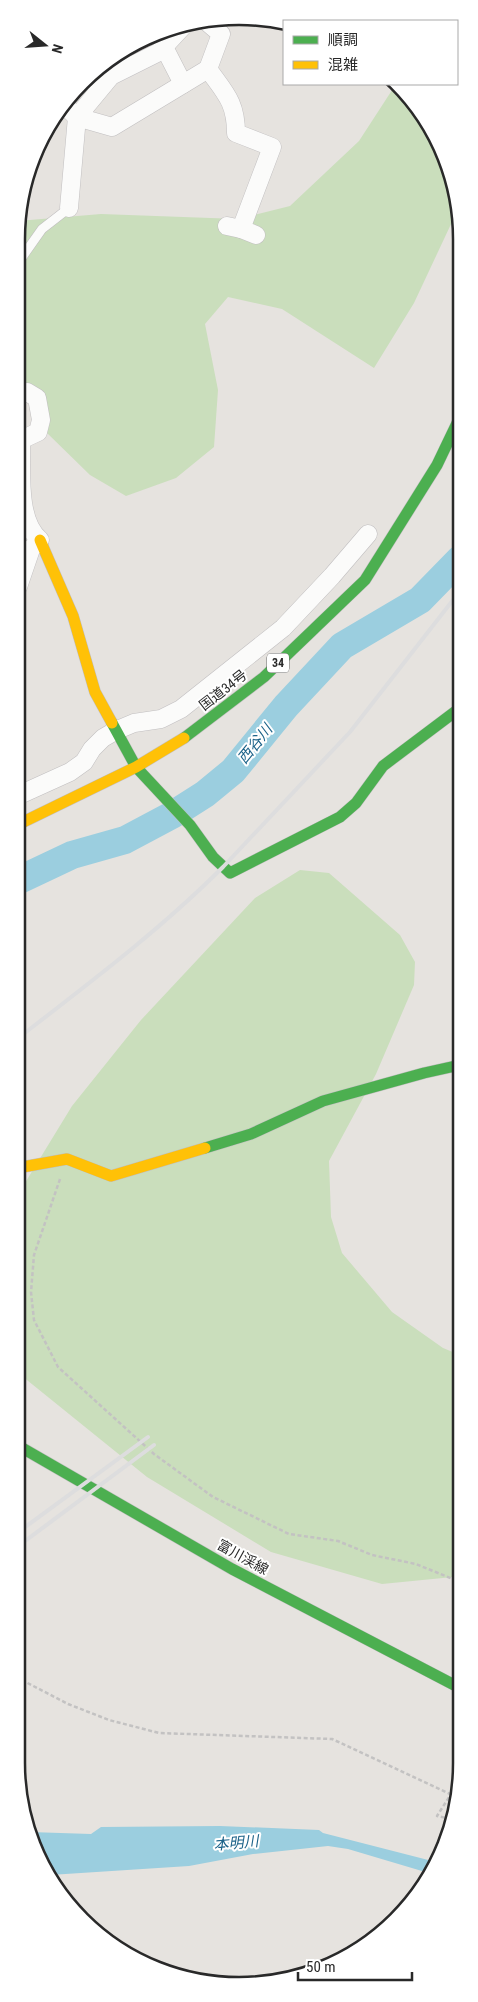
<svg xmlns="http://www.w3.org/2000/svg" width="478" height="2002" viewBox="0 0 478 2002" font-family="'Roboto Condensed','Noto Sans JP',sans-serif">
	<style>
		.green { fill: #cadebc }
		.water { fill: #9bcedf }
		.lines { fill: none; stroke-linecap: round; stroke-linejoin: round }
		.river { stroke: #9bcedf; stroke-width: 28 }
		.lane-casing { stroke: #c1bfc0; stroke-width: 10 }
		.street-casing { stroke: #c1bfc0; stroke-width: 19 }
		.fast-casing { stroke: #c1bfc0; stroke-width: 12 }
		.slow-casing { stroke: #c1bfc0; stroke-width: 12 }
		.path { stroke: #c3c2c2; stroke-width: 2.5; stroke-dasharray: 4 2.5; stroke-linecap: butt }
		.lane { stroke: #fbfbfa; stroke-width: 9 }
		.street { stroke: #fbfbfa; stroke-width: 18 }
		.fast { stroke: #4caf50; stroke-width: 11 }
		.slow { stroke: #ffc107; stroke-width: 11 }
		.rail { stroke: #ddddde; stroke-width: 4 }
		.labels { text-anchor: middle; dominant-baseline: central; stroke-width: 4; stroke-linejoin: round; paint-order: stroke }
		.shield { fill: #fff; stroke: #696969; stroke-width: 1 }
		.shield-label { font-size: 12px; font-weight: bold; fill: #292929 }
		.street-label { font-size: 14px; fill: #292929; stroke: #fff }
		.water-label { font-size: 15px; font-style: italic; fill: #1d6389; stroke: #fff }
		.rim { fill: none; stroke: #292929; stroke-width: 2.5 }
	</style>
	<rect width="100%" height="100%" fill="#e6e3df"/>
	<g class="green">
		<polygon points="396,84 398,84 439,141 459,207 414,303 374,368 282,309 228,297 205,324 218,390 214,447 176,478 126,496 90,475 46,432 36,386 18,383 18,221 101,214 238,219 290,206 359,141"/>
		<polygon points="300,870 329,873 400,935 415,962 414,985 376,1074 329,1161 331,1217 342,1253 392,1312 443,1348 460,1355 460,1574 453,1577 382,1584 271,1552 147,1477 17,1372 17,1196 72,1106 141,1020 255,898"/>
	</g>
	<polygon class="water" points="220,1826 319,1830 323,1833 436,1862 432,1874 348,1849 328,1846 253,1854 189,1866 50,1875 33,1848 30,1832 91,1834 101,1827"/>
	<g class="lines">
		<polyline class="river" points="17,881 72,855 125,840 172,815 205,794 233,771 286,706 342,646 420,600 460,559"/>
		<defs>
			<polyline id="lane" points="18,263 42,229 69,208"/>
			<g id="street">
				<path d="M207,22l14,12 -13,35c17,24 28,33 28,64l36,14 -31,82 -14,-3"/>
				<polyline points="164,47 183,84"/>
				<polyline points="65,106 77,117 112,127 208,69"/>
				<polyline points="69,208 77,117 111,76 159,52 186,23"/>
				<polyline points="241,229 256,235"/>
				<path d="M18,587l13,-38 9,-9c-24,-20 -18,-71 -19,-100l17,-8 3,-12 -4,-22 -10,-6 -9,2"/>
				<polyline points="17,796 70,772 84,762 92,749 103,738 115,731 134,723 161,719 181,709 283,628 332,576 368,534"/>
			</g>
			<g id="fast">
				<polyline points="112,723 136,767 190,825 213,857 230,873 340,817 356,803 383,766 460,708"/>
				<polyline points="184,738 264,677 365,580 437,465 460,417"/>
				<polyline points="205,1148 251,1134 323,1101 424,1073 460,1065"/>
				<polyline points="17,1445 232,1569 460,1688"/>
			</g>
			<g id="slow">
				<polyline points="40,540 73,616 95,692 112,723"/>
				<polyline points="17,825 136,767 184,738"/>
				<polyline points="17,1168 67,1159 111,1176 205,1148"/>
			</g>
		</defs>
		<use href="#lane" class="lane-casing"/>
		<use href="#street" class="street-casing"/>
		<use href="#fast" class="fast-casing"/>
		<use href="#slow" class="slow-casing"/>
		<g class="path">
			<polyline points="60,1179 34,1255 31,1292 34,1320 58,1367 154,1454 213,1497 289,1534 338,1541 372,1555 416,1564 460,1582"/>
			<polyline points="16,1677 68,1704 109,1720 159,1733 332,1739 450,1794"/>
			<polyline points="451,1819 437,1816 460,1780"/>
		</g>
		<use href="#lane" class="lane"/>
		<use href="#street" class="street"/>
		<use href="#fast" class="fast"/>
		<use href="#slow" class="slow"/>
		<g class="rail">
			<path d="M17,1039c71,-55 143,-109 206,-172l127,-135 110,-141"/>
			<polyline points="17,1533 148,1437"/>
			<polyline points="17,1547 154,1445"/>
		</g>
	</g>
	<g class="labels">
		<rect class="shield" x="267" y="653.5" width="22" height="19" rx="4"/>
		<g class="shield-label">
			<text x="278" y="663">34</text>
		</g>
		<g class="street-label">
			<text transform="translate(223 690) rotate(-38)">国道34号</text>
			<text transform="translate(243 1557) rotate(29)">富川渓線</text>
		</g>
		<g class="water-label">
			<text transform="translate(255 744) rotate(-51)">西谷川</text>
			<text transform="translate(236 1843) rotate(-5)">本明川</text>
		</g>
	</g>
	<path d="M0 0H478V2002H0ZM239 25H239A214 214 0 0 1 453 239V1763A214 214 0 0 1 239 1977H239A214 214 0 0 1 25 1763V239A214 214 0 0 1 239 25Z" fill="#fff" fill-rule="evenodd"/>
	<path class="rim" d="M239 25H239A214 214 0 0 1 453 239V1763A214 214 0 0 1 239 1977H239A214 214 0 0 1 25 1763V239A214 214 0 0 1 239 25Z"/>
	<rect x="283" y="20" width="175" height="65" fill="#ffffff" stroke="#a9a9a9"/>
	<rect x="293" y="36" width="25" height="8" fill="#4caf50" stroke="#a9a9a9"/>
	<text x="328" y="45" font-size="15" fill="#292929">順調</text>
	<rect x="293" y="61" width="25" height="8" fill="#ffc107" stroke="#a9a9a9"/>
	<text x="328" y="70" font-size="15" fill="#292929">混雑</text>
	<g transform="translate(45 45) rotate(107)" stroke="#ffffff" stroke-width="4" paint-order="stroke">
	<path d="M0-4L9 19L0 12L-9 19Z" fill="#292929"/>
	<text y="-8" font-size="14" font-weight="bold" text-anchor="middle" fill="#292929">N</text>
	</g>
	<path d="M298 1972v8h114v-8" fill="none" stroke="#292929" stroke-width="2.5"/>
	<text x="306" y="1972" font-size="15" fill="#292929" stroke="#ffffff" stroke-width="4" paint-order="stroke">50 m</text>
</svg>
